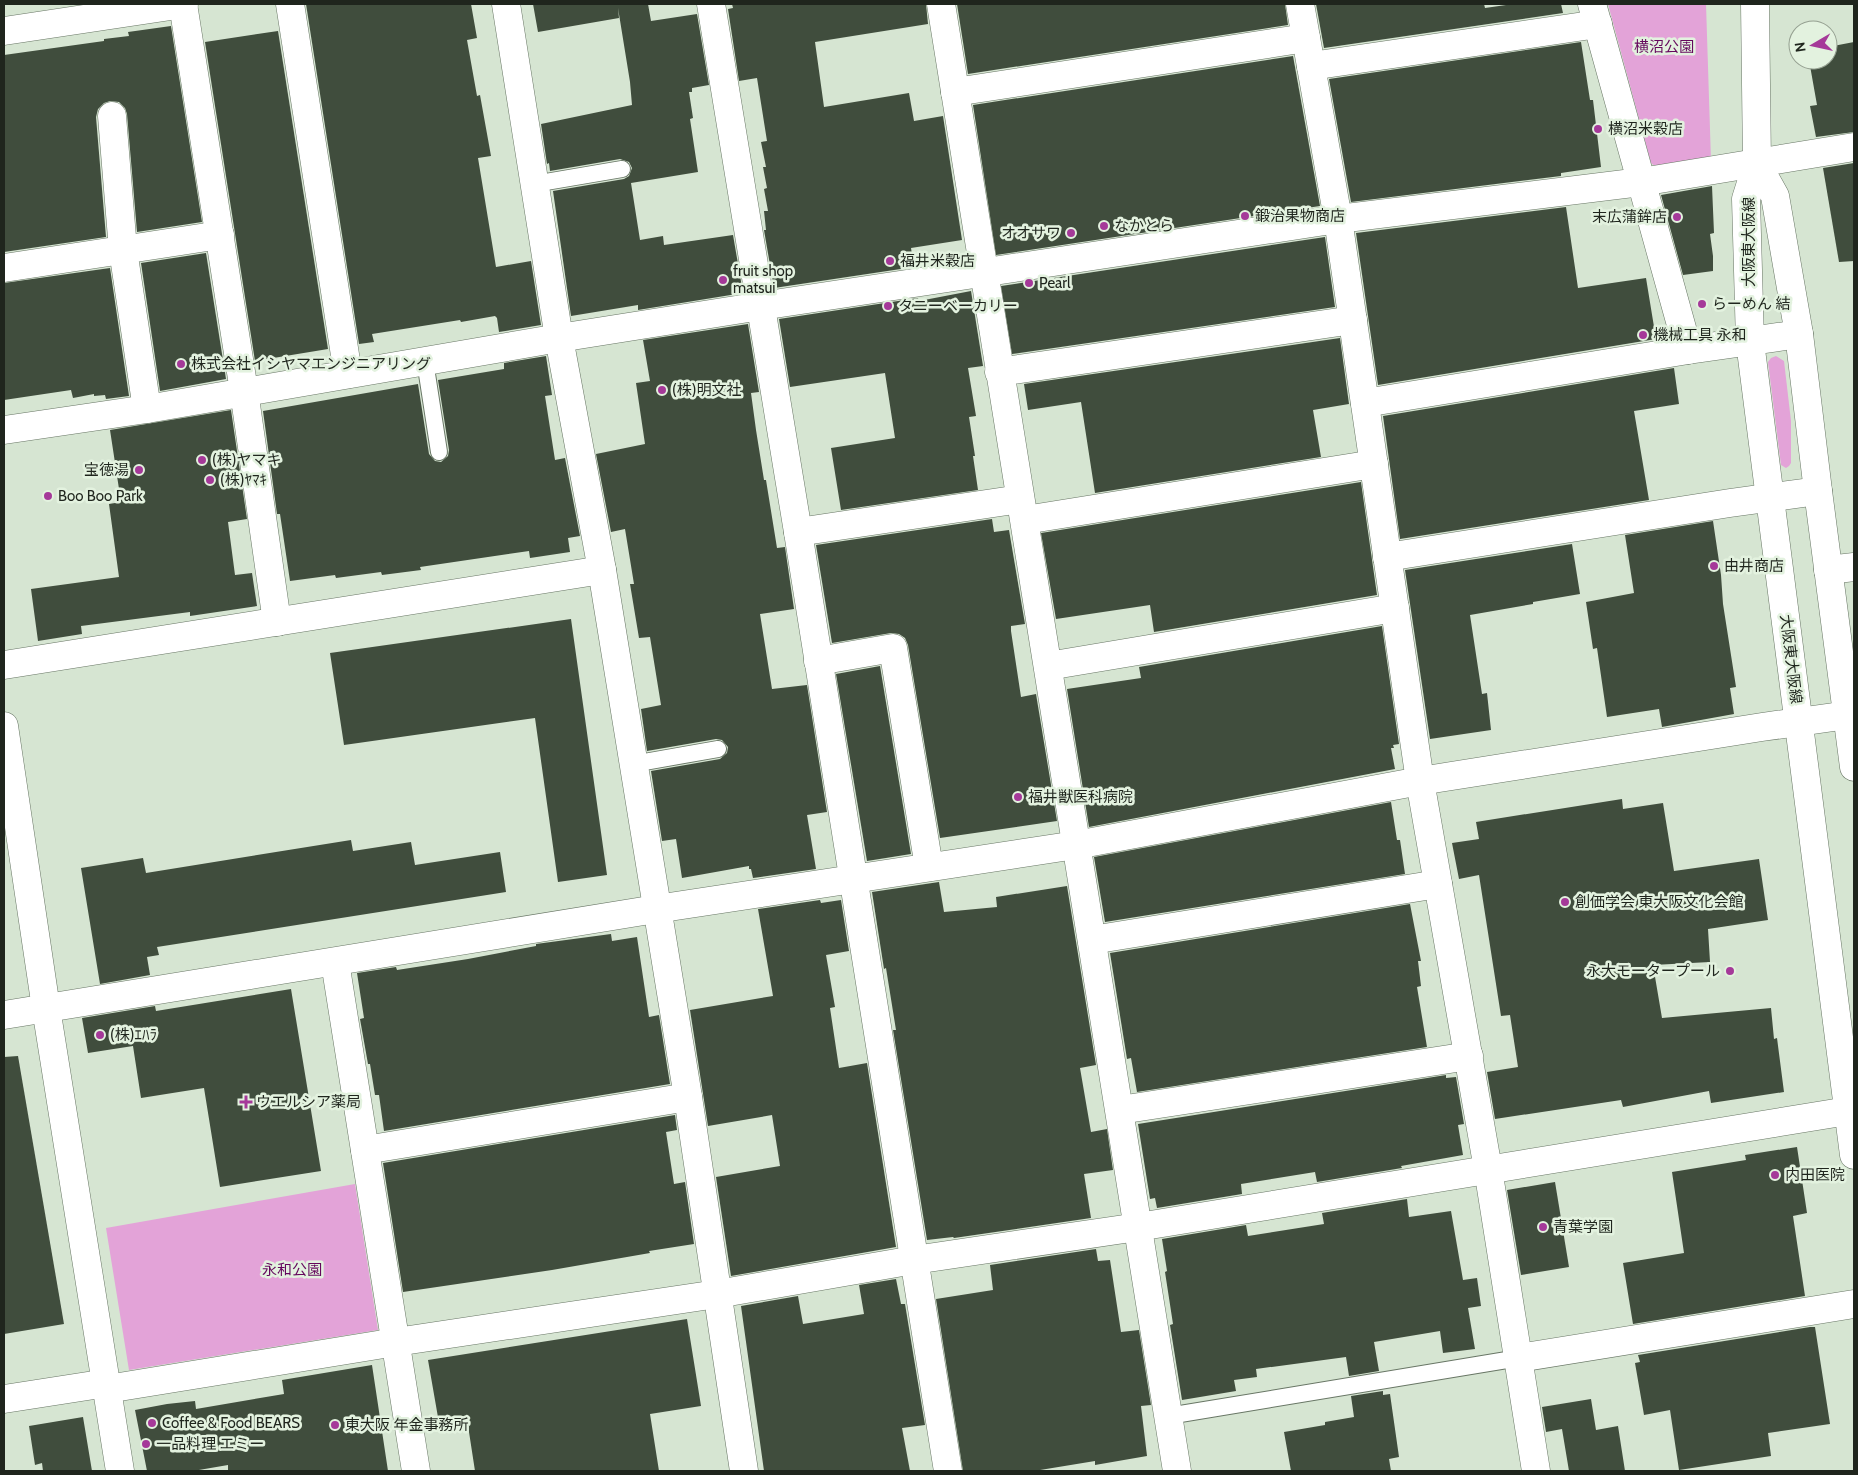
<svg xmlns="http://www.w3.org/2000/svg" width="1858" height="1475" viewBox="0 0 1858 1475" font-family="Cabin,'Noto Sans JP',sans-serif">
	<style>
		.green { fill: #e3a3d8 }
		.building { fill: #404d3d }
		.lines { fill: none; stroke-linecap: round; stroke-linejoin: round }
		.lane-casing { stroke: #687665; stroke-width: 18 }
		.street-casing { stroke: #687665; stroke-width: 29 }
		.secondary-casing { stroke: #687665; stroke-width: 29 }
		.primary-casing { stroke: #687665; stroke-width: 29 }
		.lane { stroke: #fff; stroke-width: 16 }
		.street { stroke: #fff; stroke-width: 28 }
		.secondary { stroke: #fff; stroke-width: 28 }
		.primary { stroke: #fff; stroke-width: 28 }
		.poi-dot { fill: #a53999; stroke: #e3f2df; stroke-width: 2 }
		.labels { text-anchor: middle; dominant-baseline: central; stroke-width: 5; stroke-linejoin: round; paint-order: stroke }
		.park-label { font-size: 15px; fill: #65085d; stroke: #e3f2df }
		.poi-label { font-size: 15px; fill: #1f251d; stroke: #e3f2df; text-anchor: start }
		.street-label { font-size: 15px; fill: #1f251d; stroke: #e3f2df }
	</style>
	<rect width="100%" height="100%" fill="#d6e5d2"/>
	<g class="green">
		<polygon points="1608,4 1706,4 1711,161 1659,169 1651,163"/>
		<polygon points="1776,356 1784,361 1791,421 1791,463 1789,466 1786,468 1781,465 1768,362 1771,358"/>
		<polygon points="355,1184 378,1330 129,1370 106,1228"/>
	</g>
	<g class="building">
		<polygon points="306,4 471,4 477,38 467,40 477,96 480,95 491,156 478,158 496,267 531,261 541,325 499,332 497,318 495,316 461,322 460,320 372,334 374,342 359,344"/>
		<polygon points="533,4 648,4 651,21 697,14 709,85 692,88 692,92 689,92 693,118 690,119 698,172 631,183 640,240 663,236 664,245 733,235 743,293 638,310 638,305 571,316 553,191 624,179 629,176 632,168 629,162 620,159 550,171 549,163 547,164 541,124 632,105 630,82 618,8 619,18 538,32"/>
		<polygon points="732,4 926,4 928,24 815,42 824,107 909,93 914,121 943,116 962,240 911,248 914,267 774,288 764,230 766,230 764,211 768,211 764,189 767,188 763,167 766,167 761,142 767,141 757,78 739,81 728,9 733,8"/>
		<polygon points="957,4 1285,4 1288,25 968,74"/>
		<polygon points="1316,4 1484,4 1485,8 1513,4 1561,4 1563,13 1324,48"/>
		<polygon points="171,26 202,222 137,232 127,114 125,108 119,102 110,101 104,103 98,109 96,117 106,237 4,252 4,55 104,41 104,39 129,36 128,32"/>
		<polygon points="278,31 328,349 255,361 205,42"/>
		<polygon points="1581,42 1590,100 1593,100 1601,167 1561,173 1561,176 1351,202 1329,79"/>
		<polygon points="1854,42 1854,132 1816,137 1810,106 1817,105 1809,60 1828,60 1828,47"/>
		<polygon points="1293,56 1320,206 996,255 973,105"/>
		<polygon points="1854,163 1854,261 1839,262 1823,168"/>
		<polygon points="1712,186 1714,233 1710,234 1713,256 1713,271 1683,275 1661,195"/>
		<polygon points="1566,207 1578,288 1646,278 1656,339 1378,385 1356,233"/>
		<polygon points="1325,237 1335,307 1012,354 1001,286"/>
		<polygon points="206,253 226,379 160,391 141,263"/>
		<polygon points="110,268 129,396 106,399 105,395 94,396 94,394 73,398 71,390 4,400 4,283"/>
		<polygon points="971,291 983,366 968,368 976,416 969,417 975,456 973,456 978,490 841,510 831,448 895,438 885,373 790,387 779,319 918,298 919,301"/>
		<polygon points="748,324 759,392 751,393 756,430 764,480 766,480 777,548 785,547 794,609 760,614 772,689 807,685 827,812 807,815 816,869 753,878 751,869 749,869 749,866 682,878 676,839 662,841 651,771 720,759 727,753 728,747 722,740 716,739 647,751 641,709 661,705 650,637 639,638 630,584 634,584 625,529 611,532 596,454 645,444 636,383 650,381 643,340"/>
		<polygon points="1340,338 1349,404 1313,410 1321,457 1095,493 1081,402 1028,410 1024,384"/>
		<polygon points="546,356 552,395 545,396 555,460 565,458 580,536 568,538 570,552 530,558 529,551 420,567 421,570 382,575 381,572 336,578 335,575 290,581 280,514 277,514 263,411 418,384 429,454 435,461 441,462 448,456 449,450 438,380 504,369 504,363"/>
		<polygon points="1674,368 1679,404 1634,411 1649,500 1400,539 1383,416"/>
		<polygon points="231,410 247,519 228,522 235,575 252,573 257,606 190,616 190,612 81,626 82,634 38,641 31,589 119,577 109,504 121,502 110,430"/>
		<polygon points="1361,482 1377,595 1154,632 1150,605 1056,619 1041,533"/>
		<polygon points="992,519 994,532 1009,530 1025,624 1011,626 1011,631 1021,697 1036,694 1057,821 940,838 908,645 905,638 899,634 891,633 832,643 816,545"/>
		<polygon points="1713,521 1721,575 1723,604 1736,687 1730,688 1734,714 1662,727 1659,709 1607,717 1597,648 1593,649 1586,602 1634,593 1625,535"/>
		<polygon points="1572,544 1580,594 1533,602 1533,604 1470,615 1482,694 1487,693 1491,730 1430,739 1405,570"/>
		<polygon points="571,619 607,875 558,882 535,718 344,745 330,653"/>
		<polygon points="1382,626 1399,744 1393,745 1394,748 1391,748 1395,769 1089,827 1067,689 1141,678 1139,667"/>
		<polygon points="880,666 911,854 867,861 836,674"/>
		<polygon points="1622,799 1623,809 1663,803 1674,871 1759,859 1768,920 1708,929 1710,962 1653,965 1662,1018 1771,1008 1774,1039 1777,1038 1784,1092 1711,1103 1709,1091 1623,1107 1621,1100 1495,1119 1487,1072 1518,1067 1510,1015 1501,1016 1479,875 1459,879 1452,843 1479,839 1476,822"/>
		<polygon points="1391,802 1397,840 1400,840 1405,874 1105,922 1094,857"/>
		<polygon points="351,840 353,851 411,842 415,865 500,852 506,892 157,947 159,955 147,957 150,975 100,984 81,868 143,858 146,873"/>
		<polygon points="939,882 944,912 997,907 996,897 1067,886 1096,1065 1080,1068 1091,1132 1107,1129 1113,1170 1084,1174 1091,1218 954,1238 953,1237 927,1240 893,1030 896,1030 886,968 884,969 872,892"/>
		<polygon points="820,900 821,903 841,900 849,951 826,955 835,1007 830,1008 839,1068 867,1063 896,1247 731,1276 716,1177 780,1166 772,1115 708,1126 690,1010 773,996 758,909"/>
		<polygon points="1410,904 1421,961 1418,961 1421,986 1417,987 1427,1047 1137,1092 1131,1058 1127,1059 1110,953"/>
		<polygon points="611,934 612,941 637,937 649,1017 659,1015 670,1084 384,1131 379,1095 375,1095 370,1064 368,1064 360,1019 364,1018 357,973 396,967 397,970 468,959 536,946 536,944"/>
		<polygon points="291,989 321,1171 220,1187 204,1088 141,1098 133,1046 88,1053 82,1018 155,1006 156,1011"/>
		<polygon points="18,1056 64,1324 4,1334 4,1057"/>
		<polygon points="1446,1075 1446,1078 1456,1077 1464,1124 1458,1125 1463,1155 1401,1166 1402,1168 1317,1182 1315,1172 1241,1184 1242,1194 1157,1208 1155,1198 1150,1199 1138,1124"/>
		<polygon points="675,1115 677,1130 666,1132 674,1184 685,1182 694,1244 649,1251 650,1253 552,1270 403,1292 383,1163"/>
		<polygon points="1797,1147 1807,1213 1793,1216 1805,1296 1633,1324 1623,1263 1684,1253 1672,1172 1746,1160 1745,1155"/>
		<polygon points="1555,1182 1569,1267 1521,1275 1507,1190"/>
		<polygon points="1407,1199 1409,1217 1451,1211 1463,1280 1477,1278 1481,1306 1468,1308 1475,1349 1443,1353 1440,1331 1374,1342 1379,1371 1349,1376 1346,1357 1256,1369 1257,1377 1234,1380 1236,1391 1182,1400 1170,1325 1173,1324 1165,1272 1167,1271 1162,1239 1246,1225 1248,1236 1324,1224 1322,1213"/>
		<polygon points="1096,1249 1098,1261 1110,1260 1121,1332 1139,1330 1151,1405 1141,1406 1147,1456 1095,1465 1095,1461 1034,1471 963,1471 936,1299 993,1290 990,1265"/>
		<polygon points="896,1279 901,1304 905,1304 925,1425 902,1428 910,1471 764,1471 741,1306 798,1296 803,1324 864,1314 859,1285"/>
		<polygon points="687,1319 701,1406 650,1414 659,1471 475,1471 467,1419 439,1423 428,1360"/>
		<polygon points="1810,1327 1815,1327 1830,1424 1768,1433 1771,1456 1679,1470 1670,1410 1644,1415 1635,1363 1640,1362 1638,1355"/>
		<polygon points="372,1365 388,1471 228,1471 228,1465 193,1471 147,1471 135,1410 167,1404 195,1401 196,1409 284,1394 282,1380"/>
		<polygon points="1383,1391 1383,1395 1390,1394 1399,1457 1389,1459 1391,1471 1291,1471 1284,1432 1325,1425 1325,1422 1354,1417 1351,1396"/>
		<polygon points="1591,1399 1596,1430 1618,1426 1625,1471 1569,1471 1562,1429 1546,1432 1542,1407"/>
		<polygon points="83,1417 92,1471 43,1471 42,1463 35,1465 29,1426"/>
	</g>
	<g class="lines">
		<defs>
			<g id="lane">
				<polyline points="534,184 622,169"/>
				<polyline points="425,361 439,452"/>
				<polyline points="633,764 718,749"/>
				<polyline points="1168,1416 1519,1358"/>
			</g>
			<g id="street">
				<polyline points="183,4 244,391 277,622"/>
				<polyline points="290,4 348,374"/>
				<polyline points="506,4 559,338 602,570 688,1097 744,1471"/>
				<polyline points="711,4 798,532 948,1471"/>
				<path d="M941,4c76,489 160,978 236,1467"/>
				<polyline points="1300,4 1338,219 1420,781 1488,1169 1536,1471"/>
				<polyline points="1592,4 1688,350 1799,334"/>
				<polyline points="4,31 184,4"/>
				<polyline points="1311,66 1598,24"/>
				<polyline points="955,92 1306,38"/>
				<polyline points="112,116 123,250 147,409"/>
				<polyline points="4,268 220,235"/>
				<polyline points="999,372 1353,320"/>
				<polyline points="1365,403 1688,350"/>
				<polyline points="4,430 147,409 559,338 761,306 1338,219 1641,182 1854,147"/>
				<polyline points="1025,520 1374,464"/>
				<polyline points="798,532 1020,499"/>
				<polyline points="1387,557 1730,503 1818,491"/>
				<polyline points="1828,570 1854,567"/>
				<polyline points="818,661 893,648 929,867"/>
				<polyline points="4,665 602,570"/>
				<polyline points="1048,666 1395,608"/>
				<polyline points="4,726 46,1008 120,1471"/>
				<polyline points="1092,940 1438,884"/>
				<polyline points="335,962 416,1471"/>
				<polyline points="4,1015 656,909 1076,845 1420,781 1762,727 1848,715"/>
				<polyline points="1120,1110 1469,1056"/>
				<polyline points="365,1150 688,1097"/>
				<polyline points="1519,1358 1854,1304"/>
				<polyline points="107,1389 396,1342 717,1294 914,1260 1138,1227 1854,1110"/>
			</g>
			<polyline id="secondary" points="4,1399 107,1383"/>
			<g id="primary">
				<polyline points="1755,4 1757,164 1746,199 1750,342 1854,1155"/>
				<polyline points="1757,164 1775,196 1799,334 1818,491 1854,767"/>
			</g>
		</defs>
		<use href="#lane" class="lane-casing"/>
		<use href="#street" class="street-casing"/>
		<use href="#secondary" class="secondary-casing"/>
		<use href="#primary" class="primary-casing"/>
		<use href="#lane" class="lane"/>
		<use href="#street" class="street"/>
		<use href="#secondary" class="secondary"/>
		<use href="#primary" class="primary"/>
	</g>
	<g class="poi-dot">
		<circle cx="1598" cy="129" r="5"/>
		<circle cx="1245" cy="216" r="5"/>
		<circle cx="1677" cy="217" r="5"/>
		<circle cx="1104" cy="226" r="5"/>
		<circle cx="1071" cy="233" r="5"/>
		<circle cx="890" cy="261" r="5"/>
		<circle cx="723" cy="280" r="5"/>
		<circle cx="1029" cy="283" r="5"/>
		<circle cx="1702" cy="304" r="5"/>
		<circle cx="888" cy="306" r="5"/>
		<circle cx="1643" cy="335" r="5"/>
		<circle cx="181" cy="364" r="5"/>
		<circle cx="662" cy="390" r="5"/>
		<circle cx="202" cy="460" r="5"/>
		<circle cx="139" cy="470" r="5"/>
		<circle cx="210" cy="480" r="5"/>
		<circle cx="48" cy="496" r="5"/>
		<circle cx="1714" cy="566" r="5"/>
		<circle cx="1018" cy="797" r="5"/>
		<circle cx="1565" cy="902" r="5"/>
		<circle cx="1730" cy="971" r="5"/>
		<circle cx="100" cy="1035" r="5"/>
		<path d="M243.5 1094.5h5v5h5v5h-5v5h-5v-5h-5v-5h5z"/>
		<circle cx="1775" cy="1175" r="5"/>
		<circle cx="1543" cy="1227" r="5"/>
		<circle cx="152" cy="1423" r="5"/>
		<circle cx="335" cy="1425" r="5"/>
		<circle cx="146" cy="1444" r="5"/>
	</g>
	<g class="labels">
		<g class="park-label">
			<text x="1664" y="47">横沼公園</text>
			<text x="292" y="1270">永和公園</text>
		</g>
		<g class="poi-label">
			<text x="1608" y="129">横沼米穀店</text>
			<text x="1255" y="216">鍛治果物商店</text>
			<text x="1667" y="217" text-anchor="end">末広蒲鉾店</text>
			<text x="1114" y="226">なかとら</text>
			<text x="1061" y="233" text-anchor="end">オオサワ</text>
			<text x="900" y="261">福井米穀店</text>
			<text x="733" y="271">fruit shop<tspan x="733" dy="17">matsui</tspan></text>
			<text x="1039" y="283">Pearl</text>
			<text x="1712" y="304">らーめん 結</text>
			<text x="898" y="306">タニーベーカリー</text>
			<text x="1653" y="335">機械工具 永和</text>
			<text x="191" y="364">株式会社イシヤマエンジニアリング</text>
			<text x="672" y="390">(株)明文社</text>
			<text x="212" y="460">(株)ヤマキ</text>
			<text x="129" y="470" text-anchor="end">宝徳湯</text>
			<text x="220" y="480">(株)ﾔﾏｷ</text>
			<text x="58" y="496">Boo Boo Park</text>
			<text x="1724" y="566">由井商店</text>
			<text x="1028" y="797">福井獣医科病院</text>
			<text x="1575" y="902">創価学会 東大阪文化会館</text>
			<text x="1720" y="971" text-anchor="end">永大モータープール</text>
			<text x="110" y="1035">(株)ｴﾊﾗ</text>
			<text x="256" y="1102">ウエルシア薬局</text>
			<text x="1785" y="1175">内田医院</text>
			<text x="1553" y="1227">青葉学園</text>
			<text x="162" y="1423">Coffee &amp; Food BEARS</text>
			<text x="345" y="1425">東大阪 年金事務所</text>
			<text x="156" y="1444">一品料理 エミー</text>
		</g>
		<g class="street-label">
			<text transform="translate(1749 242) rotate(-90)">大阪東大阪線</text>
			<text transform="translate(1791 659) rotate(83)">大阪東大阪線</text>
		</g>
	</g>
	<rect width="1858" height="1475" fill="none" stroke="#1f251d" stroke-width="10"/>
	<g transform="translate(1813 45) rotate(261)"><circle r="24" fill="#e3f2df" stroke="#95a091"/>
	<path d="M0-4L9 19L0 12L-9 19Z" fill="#a53999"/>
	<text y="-8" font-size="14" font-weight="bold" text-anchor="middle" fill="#1f251d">N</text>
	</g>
</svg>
